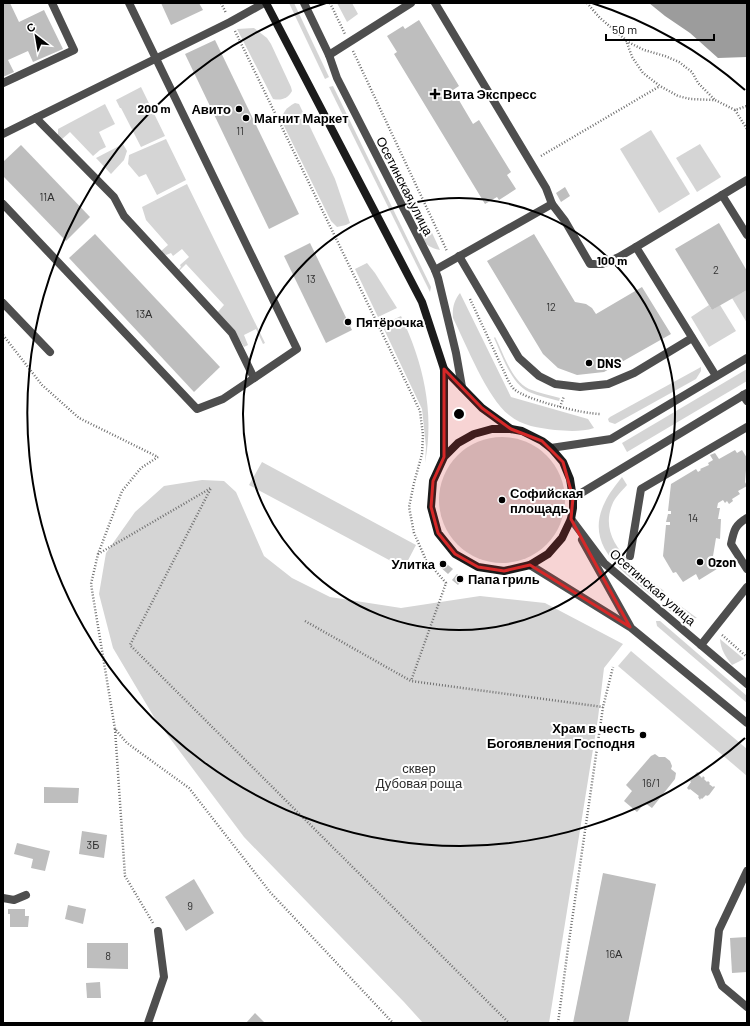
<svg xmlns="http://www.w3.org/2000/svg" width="750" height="1026" viewBox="0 0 750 1026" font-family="Barlow,sans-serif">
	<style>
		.green { fill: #d5d5d5 }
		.water { fill: #9c9c9c }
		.building { fill: #bebebe }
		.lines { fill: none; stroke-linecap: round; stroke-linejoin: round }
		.path { stroke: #707070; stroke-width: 2.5; stroke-dasharray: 1 2; stroke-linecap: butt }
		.lane { stroke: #4e4e4e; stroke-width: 8 }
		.street { stroke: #4e4e4e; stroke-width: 8 }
		.secondary { stroke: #1b1b1b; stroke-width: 8 }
		.marked { fill: #d62828; fill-opacity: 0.2; stroke: #d62828; stroke-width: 3; stroke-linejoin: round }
		.ring { fill: none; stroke: #000; stroke-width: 2 }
		.poi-dot { fill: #000; stroke: #fff; stroke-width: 1.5 }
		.labels { text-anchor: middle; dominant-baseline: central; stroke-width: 4; stroke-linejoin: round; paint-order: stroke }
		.number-label { font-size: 11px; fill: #303030 }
		.poi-label { font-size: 13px; font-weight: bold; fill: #000; stroke: #fff; text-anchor: start }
		.street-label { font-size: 13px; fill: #000; stroke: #fff }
		.park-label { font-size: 13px; fill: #2c2c2c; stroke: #fff }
		.centre { fill: #000; stroke: #fff; stroke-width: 2 }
		.ring-label { font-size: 12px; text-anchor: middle; font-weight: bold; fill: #000; stroke: #fff; stroke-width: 4; stroke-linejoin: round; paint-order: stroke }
	</style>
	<rect width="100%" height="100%" fill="#fff"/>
	<g class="green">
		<polygon points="289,3 294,3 329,77 325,79"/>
		<polygon points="337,3 352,3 358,14 347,22"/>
		<path d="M254,28l13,10 4,6 20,43 1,4c-4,7 -10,10 -19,8l-36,-70z"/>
		<polygon points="333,86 431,287 430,292 329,87"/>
		<polygon points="141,87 165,136 141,147 121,108 120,108 116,100"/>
		<path d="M295,103l4,1 36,75 15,44 -4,2 -9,2 -6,-6 -49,-99c0,-10 4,-14 13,-19z"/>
		<polygon points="105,104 115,124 99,132 106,147 100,150 93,156 70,132 61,140 58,135 58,129"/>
		<polygon points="651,130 690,194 659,213 620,149"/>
		<polygon points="166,139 186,180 157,195 146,174 139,177 128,164 129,155"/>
		<polygon points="123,144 127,151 124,160 111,174 96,158"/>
		<polygon points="700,144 721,177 697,192 676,158"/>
		<polygon points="187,184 265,343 263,344 256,329 244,335 248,345 244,347 237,335 217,313 224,305 186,264 179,271 178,270 181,267 180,265 189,257 182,249 173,256 171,253 166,255 160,252 168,245 146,220 142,207"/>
		<path d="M427,222l13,28c-10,-2 -14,-5 -20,-13z"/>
		<polygon points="367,263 375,273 397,308 378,317 355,269"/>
		<polygon points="747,290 747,323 732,298"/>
		<path d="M460,293l51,104 77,22 6,9c-12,4 -27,3 -39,2 -16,-2 -33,-4 -46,-15 -22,-17 -43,-71 -56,-97 -1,-9 1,-18 7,-25z"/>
		<polygon points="709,305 712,310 720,305 736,331 709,347 691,317"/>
		<path d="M401,316c22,46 34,96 24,147l1,-16 -4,-38 -40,-84z"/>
		<path d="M495,337c9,17 16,43 34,52 10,4 21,6 31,9l-1,3c-10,-3 -20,-5 -30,-9 -18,-8 -27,-37 -35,-54z"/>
		<polygon points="701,367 701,371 696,379 615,424 609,422 608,419 610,417"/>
		<polygon points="747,369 747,381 627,452 622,443"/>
		<circle cx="502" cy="500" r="63"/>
		<polygon points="262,462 416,545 404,568 249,485"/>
		<path d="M622,477l5,8c-5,6 -12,12 -15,20 -15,38 27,65 52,86l-7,9c-30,-26 -75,-52 -52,-98 4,-9 11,-17 17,-25z"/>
		<polygon points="202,480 224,481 236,492 264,556 292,578 330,597 401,608 480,596 545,603 623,644 604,668 598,718 549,1023 423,1023 404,1002 244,837 154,717 113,648 99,594 106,553 135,512 164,486"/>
		<path d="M671,599l26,19c-13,2 -23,-3 -32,-11z"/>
		<polygon points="656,621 660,621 747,696 747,703 657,626"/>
		<path d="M720,639l24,20 -12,6c-7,-9 -11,-15 -12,-26z"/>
		<polygon points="631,651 747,749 747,776 618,666"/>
	</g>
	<polygon class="water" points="649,3 747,3 747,57 718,58 690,33 665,16"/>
	<g class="building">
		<polygon points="3,3 10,3 19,22 44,10 63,49 33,62 28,51 8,60 14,72 3,77"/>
		<polygon points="161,3 199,3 203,10 171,25"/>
		<polygon points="419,20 459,86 453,90 473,124 479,120 511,172 507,175 516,189 499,200 497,197 485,204 394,54 397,52 387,36 403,26 405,29"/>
		<polygon points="215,40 299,214 269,229 185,54"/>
		<polygon points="21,145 90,217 66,241 3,176 3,162"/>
		<polygon points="565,187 570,196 561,202 556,193"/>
		<polygon points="719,223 747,271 747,290 712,310 675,249"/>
		<polygon points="95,234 220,367 194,392 69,258"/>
		<polygon points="534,234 575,302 586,304 592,308 596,314 642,287 671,334 604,372 577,375 558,368 543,354 487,261"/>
		<polygon points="310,243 352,330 326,343 284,256"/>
		<polygon points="735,450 737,453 742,450 747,458 745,482 747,486 738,491 740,494 732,499 733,501 729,504 727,501 725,503 723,500 718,503 717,508 720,508 718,519 721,519 720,539 716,538 713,556 718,563 723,560 725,564 699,580 696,574 683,582 676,572 673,573 663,556 666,525 670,525 670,522 666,522 668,514 671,514 671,511 668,511 671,484 696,469 698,472 701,470 700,469 709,465 708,463 713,460 710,455 715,453 719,459"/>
		<polygon points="443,561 453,569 448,574 439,566"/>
		<polygon points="457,574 463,579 458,585 452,580"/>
		<polygon points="655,754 659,757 665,757 670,761 672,766 671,769 676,773 675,779 652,808 645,803 637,812 624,801 632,791 626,785 651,756"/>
		<polygon points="697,772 699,773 698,774 702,778 703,776 705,778 704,779 707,782 708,781 710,783 709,784 713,787 714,786 715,787 709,795 707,796 706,795 702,799 701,798 700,800 698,797 699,796 690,789 689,790 687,788 691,782 690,781"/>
		<polygon points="44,787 79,788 78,803 44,803"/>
		<polygon points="82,831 107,835 104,858 79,854"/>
		<polygon points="17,843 50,851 45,871 31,868 33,859 14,854"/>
		<polygon points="603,873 656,884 628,1023 573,1023"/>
		<polygon points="194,879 214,913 186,931 165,897"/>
		<polygon points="68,905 86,909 83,924 65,919"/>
		<polygon points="8,909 25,909 25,916 29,916 28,927 10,927 10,914 8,914"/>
		<polygon points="747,937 747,972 732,973 730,938"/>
		<polygon points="87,943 128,943 128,969 87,968"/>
		<polygon points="100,982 101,998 87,998 86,983"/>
		<polygon points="255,1013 265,1023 246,1023"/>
	</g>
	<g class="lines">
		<g class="path">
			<polyline points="221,3 226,13"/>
			<polyline points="330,3 345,34"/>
			<polyline points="587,3 600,18 626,40 632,57 643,73 660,86 678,96 690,99 715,100 735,110 747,106"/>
			<polyline points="235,31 420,411 423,435 422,454 414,483 409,507 414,533 426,560 446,583 411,681"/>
			<polyline points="626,41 644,50 665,56 679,62 692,72 698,83 715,100"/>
			<polyline points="353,51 447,251"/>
			<polyline points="735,110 747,129"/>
			<polyline points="541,156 660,86"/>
			<path d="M470,299l37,79c2,4 4,8 7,11 12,11 69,25 87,25"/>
			<polyline points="3,335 42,385 79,418 158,457"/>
			<polyline points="560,407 564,396"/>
			<polyline points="158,457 141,468 122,491 98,554 91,584 115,729 127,743 189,788 270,892 393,1023"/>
			<polyline points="98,554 211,488 130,645 509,1023"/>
			<polyline points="305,621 411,681 603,707"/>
			<polyline points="722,635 747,657"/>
			<polyline points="115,729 125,876 153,923"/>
			<polyline points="558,1023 568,948 603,707 613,667"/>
		</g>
		<g class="lane">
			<polyline points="329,55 411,3"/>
			<polyline points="3,83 74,50 52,3"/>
			<polyline points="36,118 114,197 124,216 232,333 254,378"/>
			<polyline points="3,134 230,22 264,3"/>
			<polyline points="722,195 747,235"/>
			<polyline points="3,204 197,409 223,399 297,349 129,3"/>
			<polyline points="552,204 565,221 590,264 602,264 619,257 636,247"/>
			<polyline points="459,256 519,358 539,376 555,384 580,387 608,384 634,373 692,338"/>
			<polyline points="435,270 552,204 546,188 435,3"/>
			<polyline points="3,303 50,352"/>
			<polyline points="716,376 636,247 747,180"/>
			<polyline points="743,395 747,401"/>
			<path d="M747,518c-12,7 -13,12 -16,26l16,25"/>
			<polyline points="630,556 641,489 747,427"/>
			<polyline points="701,645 747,587"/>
			<polyline points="747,871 719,930 715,969 722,986 747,1007"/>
		</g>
		<g class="street">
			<polyline points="304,3 329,55 337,78 435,270 438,278 456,353 462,387"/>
			<polyline points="551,448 611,439 747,358"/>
			<polyline points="573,498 747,393"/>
			<polyline points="571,519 604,563 747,684"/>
			<polyline points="582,540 630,626"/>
			<polyline points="530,565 630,627 747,723"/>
			<polyline points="3,898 14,900 26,895"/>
			<polyline points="148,1023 164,977 158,931"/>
		</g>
		<g class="secondary">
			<polyline points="266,3 422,302 444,369 444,457 433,481 431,507 438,533 455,554 478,567 504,571 530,565 548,554 562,538 571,519 573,508 573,498 570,479 563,462 551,448 542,441 522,431 511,429 492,429 474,434 458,443 444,457"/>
			<polyline points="444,369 482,408 511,429"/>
		</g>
	</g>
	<path class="marked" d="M444,369l38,39 29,21 31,12 21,21 10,36 -2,21 59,108 -100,-62 -26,6 -26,-4 -23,-13 -17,-21 -7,-26 2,-26 11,-24z"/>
	<g class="ring">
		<circle cx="459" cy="414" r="216"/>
		<path d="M745 738A432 432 0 1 1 326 3M592 3A432 432 0 0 1 745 90"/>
	</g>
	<g class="poi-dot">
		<path d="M433 88h4v4h4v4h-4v4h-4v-4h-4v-4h4z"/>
		<circle cx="239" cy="109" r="4"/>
		<circle cx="246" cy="118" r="4"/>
		<circle cx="348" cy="322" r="4"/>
		<circle cx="589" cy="363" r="4"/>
		<circle cx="502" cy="500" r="4"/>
		<circle cx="700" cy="562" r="4"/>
		<circle cx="443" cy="564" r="4"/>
		<circle cx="460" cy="579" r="4"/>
		<circle cx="643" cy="735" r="4"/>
	</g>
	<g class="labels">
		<g class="number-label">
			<text x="240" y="130">11</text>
			<text x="47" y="196">11А</text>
			<text x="716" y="269">2</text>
			<text x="311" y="278">13</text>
			<text x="551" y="306">12</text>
			<text x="144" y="313">13А</text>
			<text x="693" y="517">14</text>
			<text x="651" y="782">16/1</text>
			<text x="93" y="844">3Б</text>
			<text x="190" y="905">9</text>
			<text x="614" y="953">16А</text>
			<text x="108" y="955">8</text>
		</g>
		<g class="poi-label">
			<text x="443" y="94">Вита Экспресс</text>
			<text x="231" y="109" text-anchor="end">Авито</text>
			<text x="254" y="118">Магнит Маркет</text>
			<text x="356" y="322">Пятёрочка</text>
			<text x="597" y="363">DNS</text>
			<text x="510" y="493">Софийская<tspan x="510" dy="15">площадь</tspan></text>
			<text x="708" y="562">Ozon</text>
			<text x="435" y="564" text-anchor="end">Улитка</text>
			<text x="468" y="579">Папа гриль</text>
			<text x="635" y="728" text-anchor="end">Храм в честь<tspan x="635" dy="15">Богоявления Господня</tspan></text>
		</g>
		<g class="street-label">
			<text transform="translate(405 186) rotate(63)">Осетинская улица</text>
			<text transform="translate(653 587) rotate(41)">Осетинская улица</text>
		</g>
		<g class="park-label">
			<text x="419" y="768">сквер<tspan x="419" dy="15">Дубовая роща</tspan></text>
		</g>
	</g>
	<circle cx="459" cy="414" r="6" class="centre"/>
	<g class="ring-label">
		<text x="154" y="113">200 m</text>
		<text x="612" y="265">100 m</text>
	</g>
	<rect width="750" height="1026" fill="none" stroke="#000000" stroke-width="8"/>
	<g transform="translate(36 36) rotate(329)" stroke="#ffffff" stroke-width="3" paint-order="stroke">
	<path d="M0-3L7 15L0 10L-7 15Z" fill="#000000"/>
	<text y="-6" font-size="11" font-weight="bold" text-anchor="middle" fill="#000000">С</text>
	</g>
	<path d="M606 34v6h108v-6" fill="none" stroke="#000000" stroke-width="2"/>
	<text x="612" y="34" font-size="12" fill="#000000" stroke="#ffffff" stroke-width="3" paint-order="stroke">50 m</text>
</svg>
